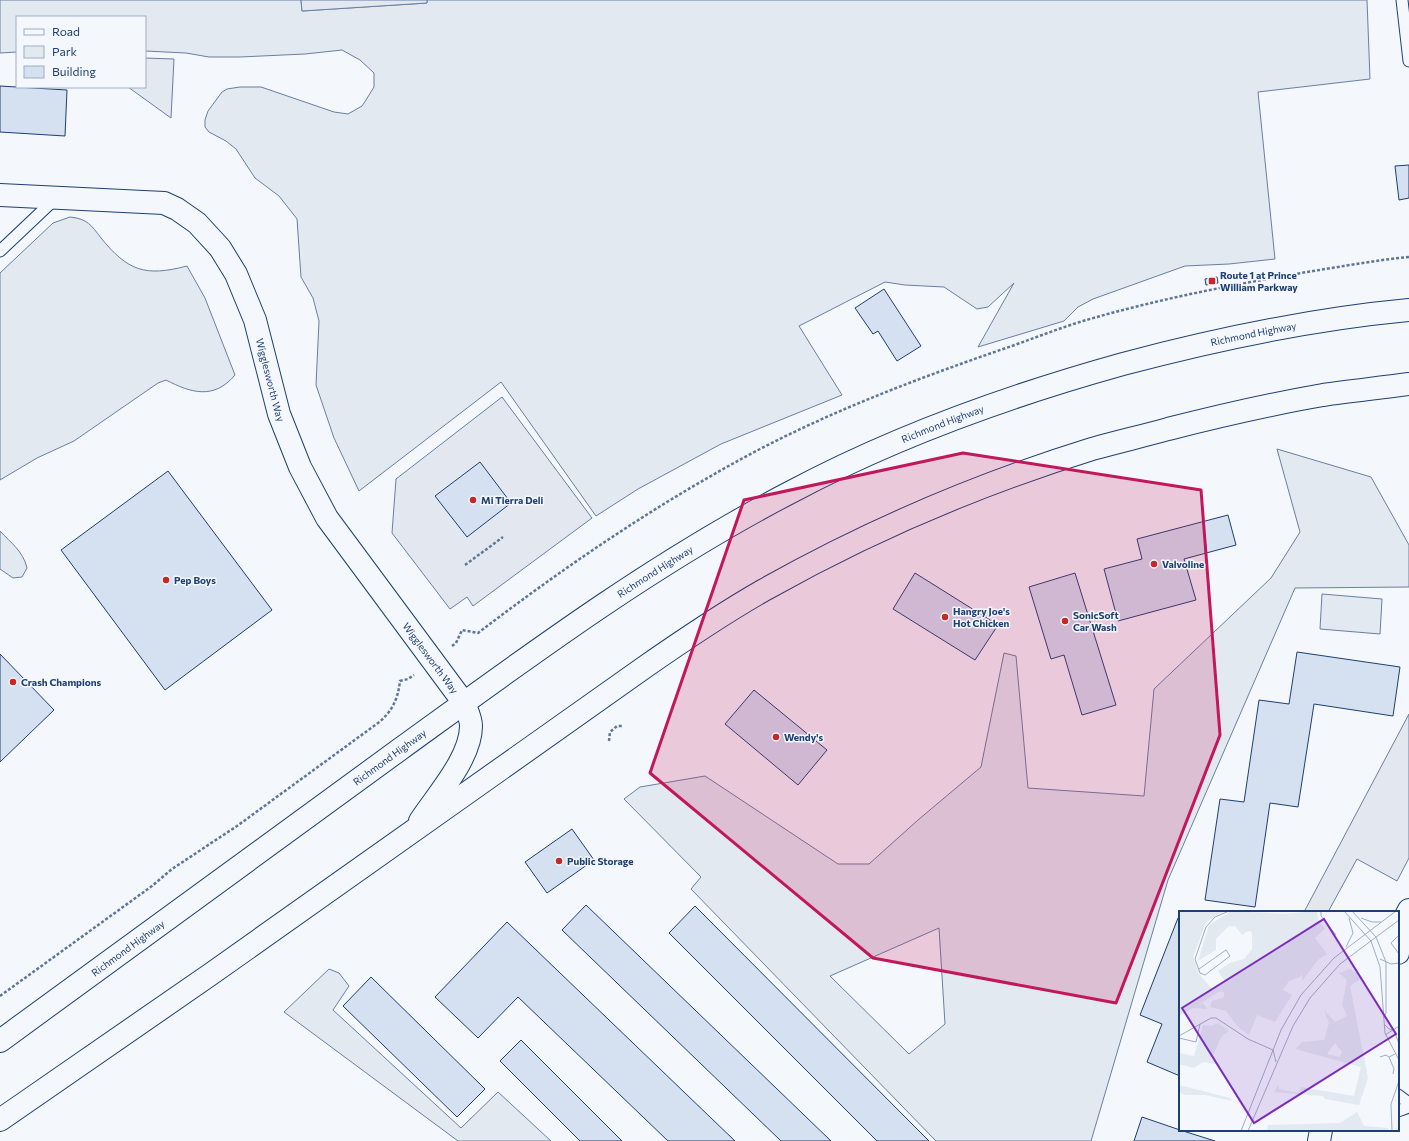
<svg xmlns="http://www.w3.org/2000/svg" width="1409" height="1141" viewBox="0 0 1409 1141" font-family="Commissioner,sans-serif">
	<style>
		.green { fill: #e3e9f0; stroke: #687fa3; fill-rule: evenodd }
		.parking { fill: #e3e8f0; stroke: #687fa3 }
		.building { fill: #d5e0f0; stroke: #1d3f73 }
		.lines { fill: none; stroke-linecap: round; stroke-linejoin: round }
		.lane-casing { stroke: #1d3f73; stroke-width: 13 }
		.street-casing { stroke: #1d3f73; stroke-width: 24 }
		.secondary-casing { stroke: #1d3f73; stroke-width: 24 }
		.primary-casing { stroke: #1d3f73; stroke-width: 24 }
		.path { stroke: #5e769c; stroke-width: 2.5; stroke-dasharray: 3 2; stroke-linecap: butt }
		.lane { stroke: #f4f7fb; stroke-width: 11 }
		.street { stroke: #f4f7fb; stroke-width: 22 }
		.secondary { stroke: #f4f7fb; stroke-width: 22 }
		.primary { stroke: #f4f7fb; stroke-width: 22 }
		.marked { fill: #c2185b; fill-opacity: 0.2; stroke: #c2185b; stroke-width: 3; stroke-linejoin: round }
		.poi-dot { fill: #c62828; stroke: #f4f7fb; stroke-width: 1.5 }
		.labels { text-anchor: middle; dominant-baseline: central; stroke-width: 3; stroke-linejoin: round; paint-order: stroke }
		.poi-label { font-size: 10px; font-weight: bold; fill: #1d3f73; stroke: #f4f7fb; text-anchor: start }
		.street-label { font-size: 10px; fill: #1d3f73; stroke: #f4f7fb }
		.inset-road { fill: none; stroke: #9eadc5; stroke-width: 1 }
		.view { fill: #7b2cbf; fill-opacity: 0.15; stroke: #7b2cbf; stroke-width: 2 }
		.inset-edge { fill: none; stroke: #1d3f73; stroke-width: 2 }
	</style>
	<rect width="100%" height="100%" fill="#f4f7fb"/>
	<g class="green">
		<polygon points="0,0 301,0 302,11 427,3 427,0 1367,0 1370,79 1258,92 1275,259 1229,264 1185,266 1093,299 1078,307 1064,321 978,347 1014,283 988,307 977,309 944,287 905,285 885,282 799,326 842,395 721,444 638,489 596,516 501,382 359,491 334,438 316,385 319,321 313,298 301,277 297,219 279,196 255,178 236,149 226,141 209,132 205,127 205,120 208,111 222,92 227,89 240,87 261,87 334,112 348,114 362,106 366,100 374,87 374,73 360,60 342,50 305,54 240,57 209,57 186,53 145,51 145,17 17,17 17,52 0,53"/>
		<polygon points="145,58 174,59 171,118 128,87 145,87"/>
		<path d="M70,217c18,2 21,8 31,21 27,33 44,39 86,28l18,32 30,77c-21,25 -44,18 -69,5l-8,3 -84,58 -37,17 -37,22v-207l53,-50z"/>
		<path d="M1277,449l94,28 38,68v42l-114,1 -127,292 -77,261h-155l-245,-252 10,-12 -77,-78 16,-12 65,-11 133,88h31l49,-44 63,-53 23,-114 12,3 12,132 116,8 10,-107 117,-111 29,-46zM939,928l6,96 -36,30 -79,-78z"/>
		<path d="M0,531c11,12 23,20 27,37l-5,9 -9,1 -13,-9z"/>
		<polygon points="1322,594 1382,599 1380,634 1320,629"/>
		<polygon points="329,969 339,973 349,986 333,1010 461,1128 498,1092 551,1141 458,1141 284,1012"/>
	</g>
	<g class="parking">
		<polygon points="301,0 427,0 427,3 302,11"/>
		<polygon points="502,397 592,518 473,606 467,597 450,609 392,533 396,479"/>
		<polygon points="1409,714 1409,858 1397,881 1357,859 1328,912 1304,912"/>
	</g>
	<g class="building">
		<polygon points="0,86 67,90 65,136 0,132"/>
		<polygon points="1409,165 1409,198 1399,200 1395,166"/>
		<polygon points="1217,277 1218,283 1206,285 1205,279"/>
		<polygon points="884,289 921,346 897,361 878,331 873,334 855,308"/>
		<polygon points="480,462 511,503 467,537 435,496"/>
		<polygon points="168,471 272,610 165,690 61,550"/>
		<polygon points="1228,515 1236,545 1184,559 1196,600 1118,621 1104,569 1142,559 1137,539"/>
		<polygon points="915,573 998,625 975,660 893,609"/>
		<polygon points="1075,573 1116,705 1082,715 1064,655 1051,659 1029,587"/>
		<polygon points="1297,652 1400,667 1393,716 1314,704 1298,807 1270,803 1255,907 1205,900 1220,799 1244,802 1259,700 1289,704"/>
		<polygon points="0,654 54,710 0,762"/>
		<polygon points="754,690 827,750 798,785 725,724"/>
		<polygon points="572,829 594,860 547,893 525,862"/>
		<polygon points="586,905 831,1141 781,1141 562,930"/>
		<polygon points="695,906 929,1141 877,1141 669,933"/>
		<polygon points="1178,918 1180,919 1180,1076 1147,1062 1162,1024 1140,1015"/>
		<polygon points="507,922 735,1141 668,1141 518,997 478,1038 435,997"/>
		<polygon points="371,977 485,1089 457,1117 343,1006"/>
		<polygon points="521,1040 622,1141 580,1141 500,1061"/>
		<polygon points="1142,1117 1180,1130 1215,1141 1134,1141"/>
	</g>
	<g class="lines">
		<defs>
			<g id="lane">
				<polyline points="1402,0 1409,61"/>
				<polyline points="0,251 56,198"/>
				<polyline points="1398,1095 1409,1103"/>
				<polyline points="1398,1111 1409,1107"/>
			</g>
			<g id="street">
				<path id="s1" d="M0,195l164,8 13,6 20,14 23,25 16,26 19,46 24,94 21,53 27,51 137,185"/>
			</g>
			<g id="secondary">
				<polyline points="1398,953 1402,923 1409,910"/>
				<polyline points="1319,1141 1321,1130"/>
			</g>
			<g id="primary">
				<path d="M420,821c17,-26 51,-63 51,-95 0,-8 -4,-15 -7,-23"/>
				<path id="s2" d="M0,1041c133,-97 266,-194 399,-291 127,-92 253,-186 392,-258 105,-56 217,-96 332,-128 94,-25 189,-45 286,-54"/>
				<path d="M0,1120l211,-146 431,-305c40,-28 80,-55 122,-79 103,-58 215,-106 328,-141 25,-7 51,-13 76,-20 51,-13 103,-25 155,-34 28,-4 57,-7 86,-11"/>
			</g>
		</defs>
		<use href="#lane" class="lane-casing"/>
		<use href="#street" class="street-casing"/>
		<use href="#secondary" class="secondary-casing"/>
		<use href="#primary" class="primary-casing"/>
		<g class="path">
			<polyline points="465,565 503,537"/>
			<path d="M452,646l4,-3 6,-13 16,3c89,-68 183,-132 282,-184 79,-41 162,-72 246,-101 26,-9 51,-19 77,-27 75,-22 153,-37 230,-50 32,-5 64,-11 96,-14"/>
			<polyline points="609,741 610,732 617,726 623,726"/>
			<path d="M0,996l152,-110 20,-17 65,-43 141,-103c14,-11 20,-24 22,-42l8,-2 6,-4"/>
		</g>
		<use href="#lane" class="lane"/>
		<use href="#street" class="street"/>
		<use href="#secondary" class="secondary"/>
		<use href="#primary" class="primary"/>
	</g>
	<path class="marked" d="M963,453l238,37 19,245 -104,268 -243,-45 -223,-185 94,-273z"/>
	<g class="poi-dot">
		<rect x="1208" y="277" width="8" height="8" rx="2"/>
		<circle cx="473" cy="500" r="4"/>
		<circle cx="1154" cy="564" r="4"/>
		<circle cx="166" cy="580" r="4"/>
		<circle cx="945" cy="617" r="4"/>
		<circle cx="1065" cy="621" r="4"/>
		<circle cx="13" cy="682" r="4"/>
		<circle cx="776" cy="737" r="4"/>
		<circle cx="559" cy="861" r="4"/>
	</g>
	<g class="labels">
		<g class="poi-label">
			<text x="1220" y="275">Route 1 at Prince<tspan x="1220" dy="12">William Parkway</tspan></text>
			<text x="481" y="500">Mi Tierra Deli</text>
			<text x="1162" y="564">Valvoline</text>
			<text x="174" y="580">Pep Boys</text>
			<text x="953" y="611">Hangry Joe's<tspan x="953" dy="12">Hot Chicken</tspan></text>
			<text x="1073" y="615">SonicSoft<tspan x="1073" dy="12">Car Wash</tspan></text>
			<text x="21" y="682">Crash Champions</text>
			<text x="784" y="737">Wendy's</text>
			<text x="567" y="861">Public Storage</text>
		</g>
		<g class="street-label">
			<text stroke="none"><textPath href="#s2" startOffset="1454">Richmond Highway</textPath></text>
			<text stroke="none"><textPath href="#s1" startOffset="379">Wigglesworth Way</textPath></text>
			<text stroke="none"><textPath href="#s2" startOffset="1130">Richmond Highway</textPath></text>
			<text stroke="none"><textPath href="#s2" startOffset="806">Richmond Highway</textPath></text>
			<text stroke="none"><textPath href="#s1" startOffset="703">Wigglesworth Way</textPath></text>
			<text stroke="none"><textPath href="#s2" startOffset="482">Richmond Highway</textPath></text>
			<text stroke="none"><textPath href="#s2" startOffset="158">Richmond Highway</textPath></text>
		</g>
	</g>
	<g transform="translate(1179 911)">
		<rect width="220" height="220" fill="#f4f7fb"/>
		<path d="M0,0h45l-18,11 -13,35 6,17 14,16 12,-9 -7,-10 12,-8 14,-4 8,-10v-17l-4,-1 -6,4 -7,-9h-6l-13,13v11l-18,11 11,-36 23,-14 53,3 32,-3 1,8 7,10 -10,9 12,16 -9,6 -16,21v-7l-2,3 -11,4 -6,9 9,5 -17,27 -18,-7 -8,20 -11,-8 -12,-16 -16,-4 2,-6 12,-4v-5l-4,-1 -25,16 8,-4 4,6 -14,-1 -14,8zM171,58l13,8 -13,9 18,92 -9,27 -34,-6 -2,-3 -49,-4 4,-7 1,4 20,4 2,-6 53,9 7,-29 -66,-18 7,-7 22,-2 5,-17 -5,-13 11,12 12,-6 -5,-11 5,-25 -8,-7zM156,132l7,9 -2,5 -13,-3zM39,112l11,8 -7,5 -11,23 10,6 -18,-3 -9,6 -15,-4v-11l15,3 9,-31 9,1zM0,174l51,13 2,3 -27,-6h-20l-6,-3zM178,201l7,14 24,2v3h-121l1,-6 72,-2z" fill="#e3e9f0" fill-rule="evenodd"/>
		<path class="inset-road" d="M142,0v5l15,19M165,0l27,30M173,0l24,26M182,7l11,4h9M220,24l-8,8 8,11M197,26l10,25v51l-2,4M192,30l9,26 5,66 14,27M167,36l7,-14 -4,-15M201,48l11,5 8,-1M20,58l27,-19 4,6 -25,19 -5,-2 -5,-14 11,-32 9,-10 14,-6M205,113l5,5 5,1M215,119l5,14M206,124l14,-9M0,125l32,-18h5l32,21 25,11M0,127l17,4 4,-18M94,139l3,12M201,146l6,-2 3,2 6,-3M210,146l5,12 -1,5M62,220l40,-101 20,-35 33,-37 62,-47M69,220l45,-105 17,-28 30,-34 59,-44M213,220l-1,-27 8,-23"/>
		<path class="view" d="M145,8l72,115 -142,89 -72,-115z"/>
		<rect width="220" height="220" class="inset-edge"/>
	</g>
	<rect x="16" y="16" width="130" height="72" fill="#f4f7fb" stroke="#9eadc5"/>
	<rect x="24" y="29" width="20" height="6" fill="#f4f7fb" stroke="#9eadc5"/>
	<text x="52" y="36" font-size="12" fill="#1d3f73">Road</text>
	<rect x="24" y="46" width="20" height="12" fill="#e3e9f0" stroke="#9eadc5"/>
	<text x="52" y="56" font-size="12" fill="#1d3f73">Park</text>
	<rect x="24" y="66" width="20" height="12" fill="#d5e0f0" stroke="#9eadc5"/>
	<text x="52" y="76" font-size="12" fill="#1d3f73">Building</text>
</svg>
